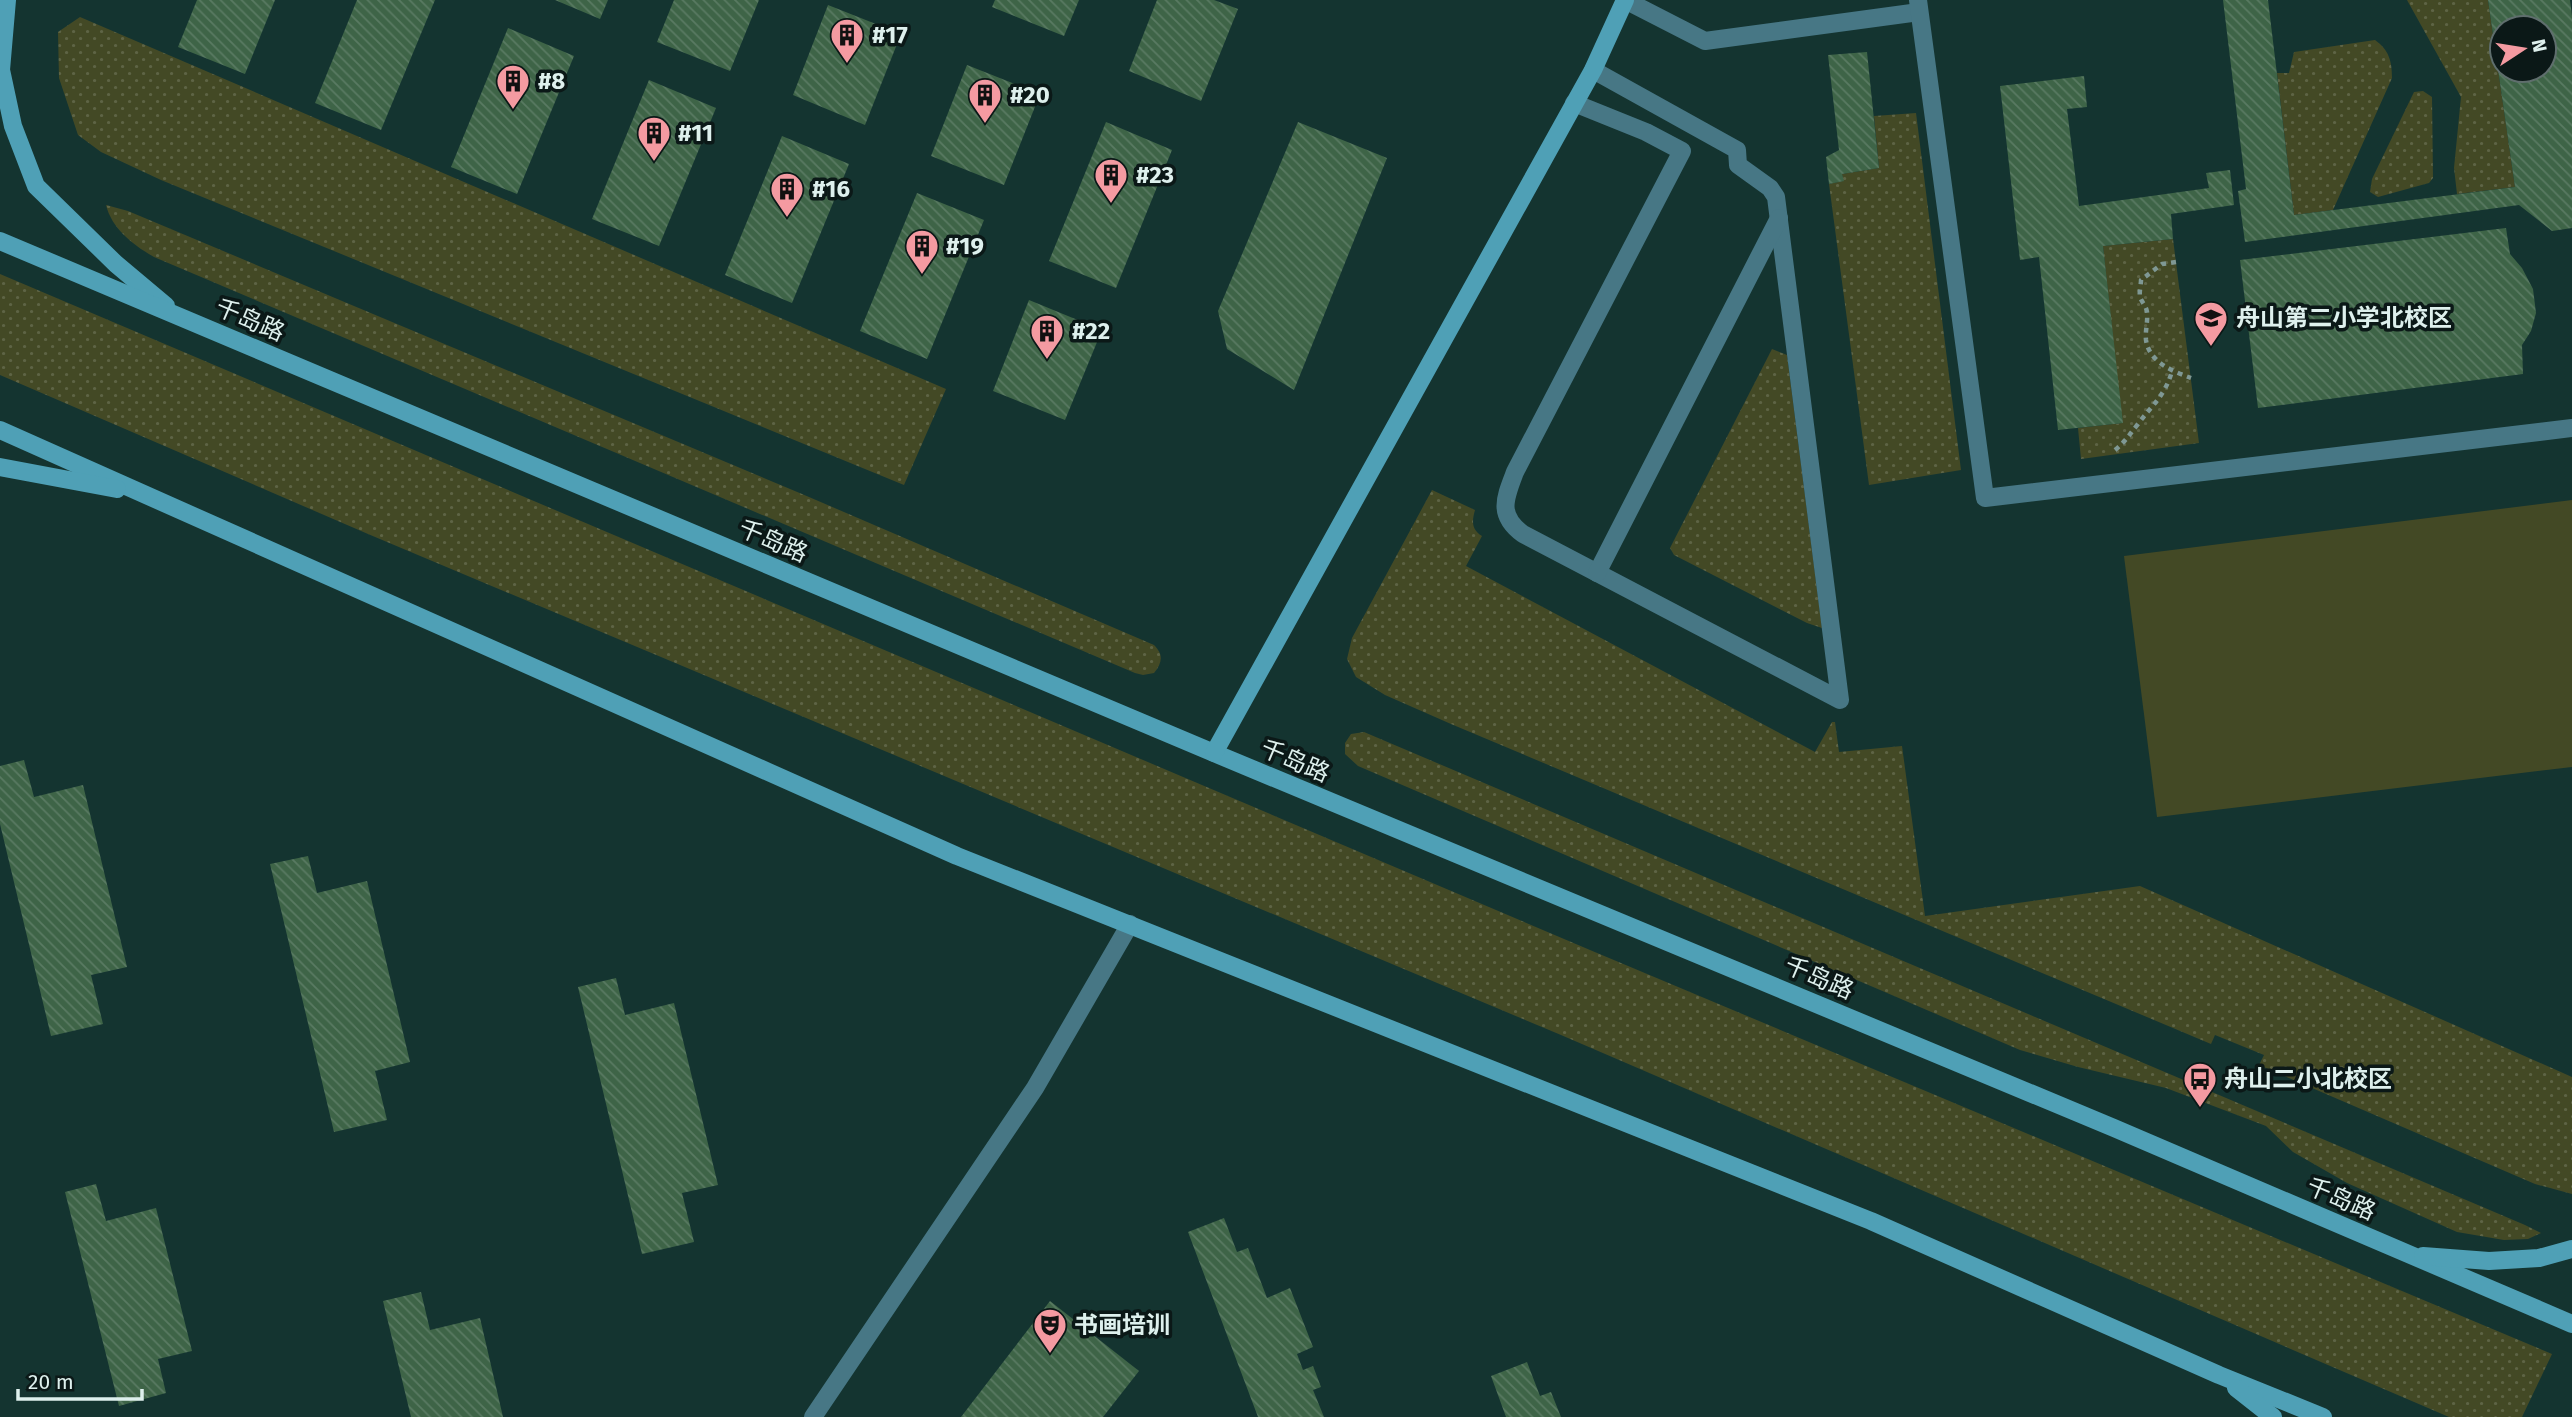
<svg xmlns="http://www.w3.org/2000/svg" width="2572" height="1417" viewBox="0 0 2572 1417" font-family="'Fira Sans','Noto Sans SC',sans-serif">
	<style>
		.grass { fill: url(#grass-dots) }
		.green { fill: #434925 }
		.building { fill: url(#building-back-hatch); fill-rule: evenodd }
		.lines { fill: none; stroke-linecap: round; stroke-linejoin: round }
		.path { stroke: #7f9894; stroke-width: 4.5; stroke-dasharray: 5 5; stroke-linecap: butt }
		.lane { stroke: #477785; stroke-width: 18 }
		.street { stroke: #477785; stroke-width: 18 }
		.secondary { stroke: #4fa0b6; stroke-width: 18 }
		.labels { text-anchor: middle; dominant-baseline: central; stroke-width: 7; stroke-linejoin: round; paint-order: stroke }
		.poi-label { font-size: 24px; font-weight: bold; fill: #def0ed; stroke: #0b1817; text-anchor: start }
		.street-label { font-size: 24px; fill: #def0ed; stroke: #0b1817 }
	</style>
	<defs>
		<pattern id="grass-dots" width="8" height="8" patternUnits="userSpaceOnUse" patternTransform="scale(1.75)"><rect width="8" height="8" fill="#434925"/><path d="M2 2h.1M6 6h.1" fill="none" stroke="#5e6445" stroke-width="1.8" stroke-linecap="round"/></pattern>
		<pattern id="building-back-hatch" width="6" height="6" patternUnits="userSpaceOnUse" patternTransform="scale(1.75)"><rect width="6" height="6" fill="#3e6447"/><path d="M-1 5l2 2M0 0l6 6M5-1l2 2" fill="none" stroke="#597a62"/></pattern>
	</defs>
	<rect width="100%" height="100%" fill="#143430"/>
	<g class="grass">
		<polygon points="2407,0 2488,0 2515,187 2457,194 2454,168 2461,97"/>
		<polygon points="80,17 946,389 904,485 161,180 101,152 78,135 59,78 58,32"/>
		<path d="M2375,40c14,10 17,21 17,38l-59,132 -39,5 -17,-142h12l5,-21z"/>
		<polygon points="2423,91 2432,97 2433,178 2429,183 2378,197 2370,192 2372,179 2414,92"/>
		<polygon points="1916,113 1961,470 1869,485 1829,184 1843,181 1842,174 1879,168 1874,116"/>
		<path d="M106,205l22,6 674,283 352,151c10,10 8,18 0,28l-11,2 -8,-2 -981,-416c-21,-12 -42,-28 -48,-52z"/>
		<polygon points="2173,239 2199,443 2081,459 2078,428 2122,423 2103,246"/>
		<polygon points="0,274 1590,950 2552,1354 2522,1417 2449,1417 1561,1035 368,534 0,375"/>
		<polygon points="1772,349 1787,355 1822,628 1807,623 1674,555 1670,548"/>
		<path d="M1432,490l43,20c-3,11 -4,19 7,26l-16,30 349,186 17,-30h3l4,30 63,-6 23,170 215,-30 432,191v117l-37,-10 -276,-119 5,-10 -49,-20 -4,9 -760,-320 -66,-29 -29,-18 -9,-18 5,-21z"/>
		<polygon points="1364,732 2525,1225 2541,1233 2528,1239 2504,1240 2457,1232 2347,1183 2293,1152 2266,1126 2166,1088 2078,1067 2020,1050 1358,766 1345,754 1345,743 1351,734"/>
	</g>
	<polygon class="green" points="2572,500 2572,767 2157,817 2124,556"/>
	<g class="building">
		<polygon points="197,0 275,0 245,74 178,47"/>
		<polygon points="357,0 435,0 381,130 315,103"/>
		<polygon points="555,0 608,0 600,19"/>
		<polygon points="674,0 759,0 730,71 657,42"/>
		<polygon points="995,0 1079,0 1064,36 992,7"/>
		<polygon points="1157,0 1214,0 1238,9 1201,101 1129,71"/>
		<path d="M2223,0h45l26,215 221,-28 -27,-187h82l2,16v212l-20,3 -33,-26 -274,37 -7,-51 8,-2zM2502,28h42v42h-42z"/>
		<polygon points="828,5 901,34 865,125 793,95"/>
		<polygon points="508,28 574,56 517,194 451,167"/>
		<polygon points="1867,52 1879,168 1842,174 1844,181 1829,184 1826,157 1839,150 1828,55"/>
		<polygon points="967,65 1040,94 1004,185 931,156"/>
		<polygon points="2084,76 2087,107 2067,109 2079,206 2209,188 2206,173 2230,170 2234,205 2171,214 2173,239 2103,246 2123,423 2058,430 2039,257 2020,260 2000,86"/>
		<polygon points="649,80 716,108 659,246 592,219"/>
		<polygon points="1106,122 1172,150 1116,288 1049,261"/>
		<polygon points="1298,122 1387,158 1294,390 1227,349 1218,311"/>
		<polygon points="782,136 849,164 792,303 725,275"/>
		<polygon points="917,193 984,220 927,359 860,331"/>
		<polygon points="2506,228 2510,254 2522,268 2533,289 2536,313 2531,331 2522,345 2523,374 2258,408 2240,260"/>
		<polygon points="1029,300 1102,330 1065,420 993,391"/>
		<polygon points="24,760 34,797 83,785 127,967 91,975 103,1024 51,1036 0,824 0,766"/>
		<polygon points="308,856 317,893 367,881 410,1062 375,1071 387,1120 334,1132 270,864"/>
		<polygon points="616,978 625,1015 674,1003 718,1185 682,1193 694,1242 642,1254 578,987"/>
		<polygon points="96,1184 106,1221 156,1208 192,1351 158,1359 166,1393 119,1406 65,1192"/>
		<polygon points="1224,1218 1237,1252 1248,1248 1267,1298 1290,1288 1313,1347 1297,1354 1303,1370 1313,1366 1321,1387 1313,1390 1324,1417 1258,1417 1188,1232"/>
		<polygon points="421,1292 430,1330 480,1318 503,1417 411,1417 383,1301"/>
		<polygon points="1050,1301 1139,1371 1103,1417 961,1417"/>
		<polygon points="1527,1362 1540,1396 1551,1392 1561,1417 1506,1417 1491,1376"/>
	</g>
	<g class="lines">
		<g class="path">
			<path d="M2176,262l-14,2 -21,16c0,5 -2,12 -1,17 2,6 6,8 7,15 1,10 -2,19 -1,28 3,22 26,31 45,38"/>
			<path d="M2115,450c10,-8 15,-16 23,-26 14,-19 27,-28 34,-53"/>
		</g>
		<g class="lane">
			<polyline points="1625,0 1705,41 1919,12"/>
			<polyline points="1918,0 1985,498 2572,428"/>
			<path d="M1574,103l72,29 36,19 -167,321c-10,26 -18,43 8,62l317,166 -64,-503 -6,-9 -32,-23 -1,-15 -144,-80"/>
			<polyline points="1597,573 1779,218"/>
		</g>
		<polyline class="street" points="813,1417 1035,1088 1130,924"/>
		<g class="secondary">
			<polyline points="7,0 1,70 13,126 36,186 116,264 166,306"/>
			<polyline points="0,241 1214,753 2114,1128 2572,1324"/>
			<polyline points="0,430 957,856 1871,1221 2219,1375 2323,1417"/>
			<polyline points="0,467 117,489"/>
			<polyline points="1214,753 1593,70 1625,0"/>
			<polyline points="2423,1256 2489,1261 2539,1258 2572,1249"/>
			<polyline points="2236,1388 2273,1417"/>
		</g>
	</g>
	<defs>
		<symbol id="building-pin" viewBox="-11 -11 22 30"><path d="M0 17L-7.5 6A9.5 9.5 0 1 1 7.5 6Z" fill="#f49aa1" stroke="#0b1817"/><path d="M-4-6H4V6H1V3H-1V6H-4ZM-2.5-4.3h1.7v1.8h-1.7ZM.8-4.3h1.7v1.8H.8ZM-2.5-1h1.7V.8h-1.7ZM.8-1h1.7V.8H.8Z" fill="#111"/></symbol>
		<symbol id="school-pin" viewBox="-11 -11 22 30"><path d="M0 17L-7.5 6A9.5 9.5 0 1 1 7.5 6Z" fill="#f49aa1" stroke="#0b1817"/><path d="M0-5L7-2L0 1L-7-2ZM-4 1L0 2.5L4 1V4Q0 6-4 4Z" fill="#111"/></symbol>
		<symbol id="bus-pin" viewBox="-11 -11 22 30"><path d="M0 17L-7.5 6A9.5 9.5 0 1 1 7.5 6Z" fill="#f49aa1" stroke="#0b1817"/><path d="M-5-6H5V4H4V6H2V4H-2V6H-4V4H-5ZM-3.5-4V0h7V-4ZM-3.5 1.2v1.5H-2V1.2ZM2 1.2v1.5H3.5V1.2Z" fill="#111"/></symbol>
		<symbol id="theatre-pin" viewBox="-11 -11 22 30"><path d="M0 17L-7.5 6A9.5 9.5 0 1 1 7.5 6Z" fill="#f49aa1" stroke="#0b1817"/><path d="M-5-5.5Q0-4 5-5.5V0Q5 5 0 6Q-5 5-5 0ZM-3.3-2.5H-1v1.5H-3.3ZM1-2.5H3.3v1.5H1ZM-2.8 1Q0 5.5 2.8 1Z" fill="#111"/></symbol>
	</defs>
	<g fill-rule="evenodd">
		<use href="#building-pin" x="828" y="16" width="38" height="52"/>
		<use href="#building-pin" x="494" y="62" width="38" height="52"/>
		<use href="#building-pin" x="966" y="76" width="38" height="52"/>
		<use href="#building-pin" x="635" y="114" width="38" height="52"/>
		<use href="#building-pin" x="1092" y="156" width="38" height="52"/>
		<use href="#building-pin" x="768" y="170" width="38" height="52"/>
		<use href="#building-pin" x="903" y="227" width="38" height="52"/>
		<use href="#school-pin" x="2192" y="299" width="38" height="52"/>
		<use href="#building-pin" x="1028" y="312" width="38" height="52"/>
		<use href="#bus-pin" x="2181" y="1060" width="38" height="52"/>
		<use href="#theatre-pin" x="1031" y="1306" width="38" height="52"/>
	</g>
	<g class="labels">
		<g class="poi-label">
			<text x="872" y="35">#17</text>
			<text x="538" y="81">#8</text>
			<text x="1010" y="95">#20</text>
			<text x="678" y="133">#11</text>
			<text x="1136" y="175">#23</text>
			<text x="812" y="189">#16</text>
			<text x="946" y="246">#19</text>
			<text x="2236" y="318">舟山第二小学北校区</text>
			<text x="1072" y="331">#22</text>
			<text x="2224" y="1079">舟山二小北校区</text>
			<text x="1074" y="1325">书画培训</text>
		</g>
		<g class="street-label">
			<text transform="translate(250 320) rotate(23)">千岛路</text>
			<text transform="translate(773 541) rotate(23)">千岛路</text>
			<text transform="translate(1295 761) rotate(23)">千岛路</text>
			<text transform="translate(1819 978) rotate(23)">千岛路</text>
			<text transform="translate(2341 1199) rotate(23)">千岛路</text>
		</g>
	</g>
	<g transform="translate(2523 49) rotate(78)"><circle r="33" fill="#0b1817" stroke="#5f6e6d" stroke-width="2"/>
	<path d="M0-5L12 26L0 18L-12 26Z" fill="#f49aa1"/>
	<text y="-10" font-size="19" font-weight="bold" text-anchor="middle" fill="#def0ed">N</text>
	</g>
	<path d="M18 1389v10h124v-10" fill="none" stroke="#def0ed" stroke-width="3.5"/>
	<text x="28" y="1389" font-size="21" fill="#def0ed" stroke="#0b1817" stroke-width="5" paint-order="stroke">20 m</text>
</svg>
